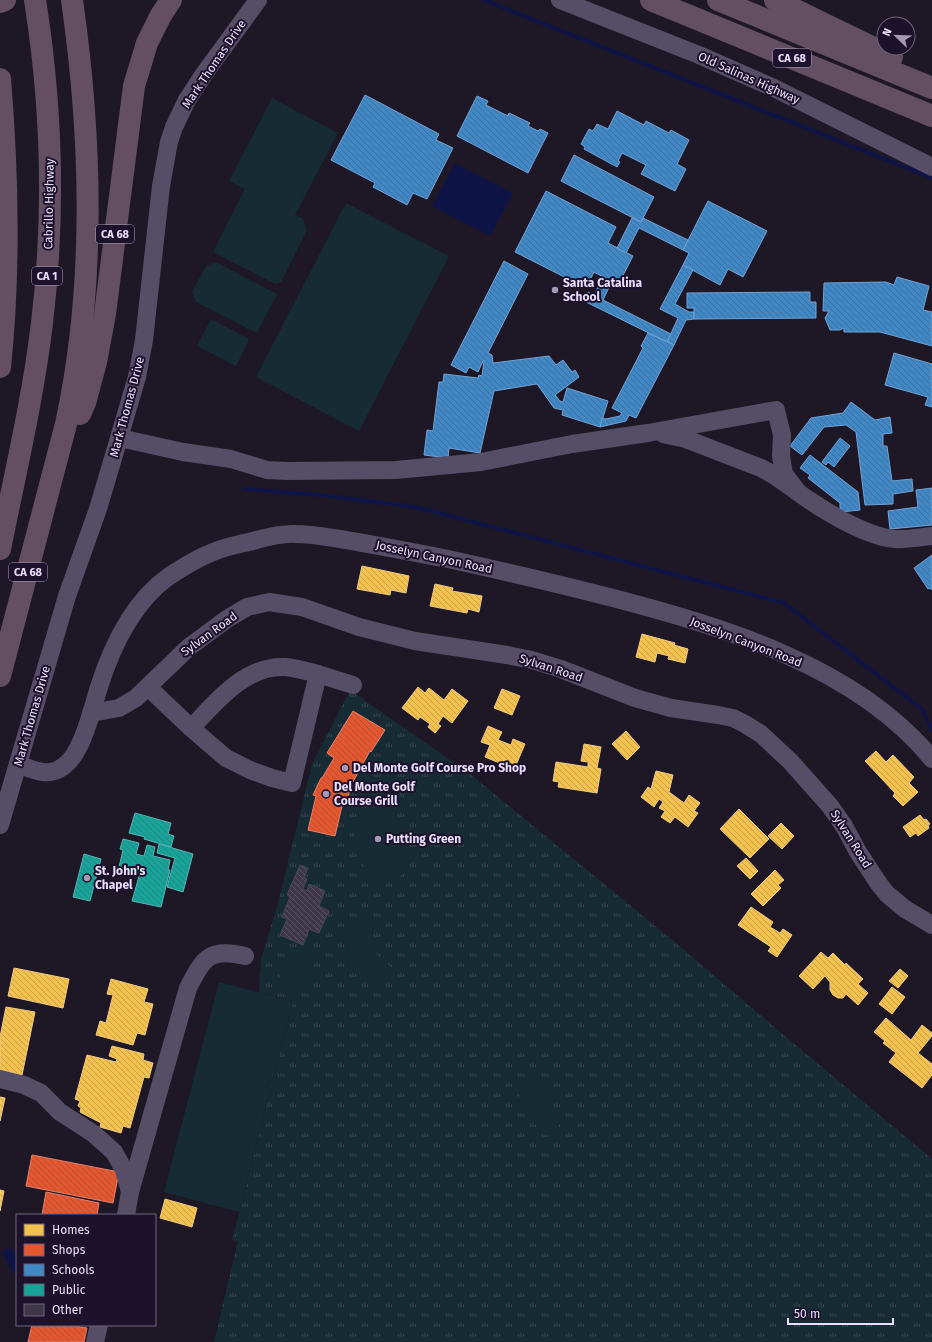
<svg xmlns="http://www.w3.org/2000/svg" width="932" height="1342" viewBox="0 0 932 1342" font-family="'Fira Sans',sans-serif">
	<style>
		.grass { fill: url(#grass-tufts) }
		.pitch { fill: #162b33 }
		.water { fill: #0f1447 }
		.homes { fill: url(#homes-back-hatch); stroke: #f0ca83 }
		.shops { fill: url(#shops-back-hatch); stroke: #e6806c }
		.schools { fill: url(#schools-back-hatch); stroke: #72a2d6 }
		.public { fill: url(#public-back-hatch); stroke: #56b5b7 }
		.lines { fill: none; stroke-linecap: round; stroke-linejoin: round }
		.stream { stroke: #0f1447; stroke-width: 4 }
		.building { fill: url(#building-back-hatch); stroke: #4c4358 }
		.minor { stroke: #554e66; stroke-width: 18 }
		.highway { stroke: #644f62; stroke-width: 22 }
		.poi-dot { fill: #a399b2; stroke: #1d122c; stroke-width: 1.5 }
		.labels { text-anchor: middle; dominant-baseline: central; stroke-width: 4; stroke-linejoin: round; paint-order: stroke }
		.shield { fill: #1d122c; stroke: #aca1bf; stroke-width: 1 }
		.shield-label { font-size: 11px; font-weight: bold; fill: #eadefe }
		.street-label { font-size: 12px; fill: #eadefe; stroke: #1d122c }
		.poi-label { font-size: 12px; font-weight: bold; fill: #eadefe; stroke: #1d122c; text-anchor: start }
	</style>
	<defs>
		<pattern id="grass-tufts" width="24" height="20" patternUnits="userSpaceOnUse"><rect width="24" height="20" fill="#162b33"/><path d="M3 7l-1-3M5 7V3M7 7l1-3M15 17l-1-3M17 17v-4M19 17l1-3" fill="none" stroke="#384952"/></pattern>
		<pattern id="homes-back-hatch" width="6" height="6" patternUnits="userSpaceOnUse"><rect width="6" height="6" fill="#f2c14e"/><path d="M-1 5l2 2M0 0l6 6M5-1l2 2" fill="none" stroke="#c7a24e"/></pattern>
		<pattern id="shops-back-hatch" width="6" height="6" patternUnits="userSpaceOnUse"><rect width="6" height="6" fill="#e4572e"/><path d="M-1 5l2 2M0 0l6 6M5-1l2 2" fill="none" stroke="#b55137"/></pattern>
		<pattern id="schools-back-hatch" width="6" height="6" patternUnits="userSpaceOnUse"><rect width="6" height="6" fill="#3f88c5"/><path d="M-1 5l2 2M0 0l6 6M5-1l2 2" fill="none" stroke="#41709b"/></pattern>
		<pattern id="public-back-hatch" width="6" height="6" patternUnits="userSpaceOnUse"><rect width="6" height="6" fill="#17a398"/><path d="M-1 5l2 2M0 0l6 6M5-1l2 2" fill="none" stroke="#258681"/></pattern>
		<pattern id="building-back-hatch" width="6" height="6" patternUnits="userSpaceOnUse"><rect width="6" height="6" fill="#3e3747"/><path d="M-1 5l2 2M0 0l6 6M5-1l2 2" fill="none" stroke="#5a5463"/></pattern>
	</defs>
	<rect width="100%" height="100%" fill="#1e1826"/>
	<polygon class="grass" points="350,690 470,774 670,938 786,1037 932,1159 932,1342 214,1342 238,1241 232,1240 293,1001 259,992 261,959 278,903 312,764"/>
	<g class="pitch">
		<polygon points="272,98 338,133 295,215 303,219 307,230 281,282 275,284 213,252 245,189 229,181"/>
		<polygon points="346,203 449,256 359,431 256,377"/>
		<polygon points="216,262 277,294 257,333 196,302 192,292 206,266"/>
		<polygon points="211,319 249,339 236,366 197,346"/>
		<path d="M381,800c17,7 13,22 19,36 6,14 16,29 -1,41 -6,4 -13,7 -20,4 -12,-6 -24,-28 -24,-41 -1,-12 3,-23 11,-31 5,-4 9,-9 15,-9z"/>
		<path d="M357,921c7,-1 10,1 15,5 2,8 0,15 2,23 5,13 27,16 12,33 -6,1 -9,-3 -15,-4 -5,-2 -10,-1 -15,-4 -13,-6 -9,-22 -7,-33 1,-8 2,-15 8,-20z"/>
		<path d="M296,947c5,1 11,3 14,7 7,10 2,29 -9,34 -5,0 -17,-2 -20,-7 -3,-5 4,-29 9,-33 2,-1 4,-1 6,-1z"/>
		<polygon points="219,982 293,1001 239,1212 164,1192"/>
		<path d="M531,1080c5,0 11,1 15,5 4,5 3,11 4,17 3,9 13,16 8,26 -1,3 -3,5 -6,6 -3,1 -6,2 -9,0 -4,-3 -6,-8 -9,-12 -3,-6 -9,-11 -13,-17 -5,-10 0,-22 10,-25z"/>
	</g>
	<g class="water">
		<polygon points="455,163 513,193 490,236 432,206"/>
		<polygon points="10,1247 17,1256 17,1271 13,1274 2,1252"/>
	</g>
	<g class="homes">
		<polygon points="362,566 409,576 406,593 391,590 390,595 357,589"/>
		<polygon points="435,584 453,588 452,591 482,596 479,612 468,609 467,613 430,606"/>
		<polygon points="642,634 675,643 674,645 688,649 685,663 668,659 669,656 657,653 655,662 636,657"/>
		<polygon points="418,687 425,693 429,688 444,700 452,689 468,701 452,723 443,716 438,724 441,726 435,733 428,727 430,724 420,717 418,720 402,708"/>
		<polygon points="502,689 520,696 512,715 494,708"/>
		<polygon points="488,726 502,732 498,740 511,745 513,739 525,744 513,772 501,767 502,764 485,757 490,745 481,742"/>
		<polygon points="626,731 640,747 627,760 612,744"/>
		<polygon points="584,744 601,747 597,768 601,769 597,793 558,787 559,782 553,781 556,762 588,767 588,762 581,761"/>
		<polygon points="876,751 886,762 893,755 914,777 909,783 918,792 903,806 893,796 895,793 865,761"/>
		<polygon points="656,771 673,775 669,792 684,803 689,795 700,803 694,811 698,813 688,827 675,817 670,823 661,817 665,811 659,808 663,802 659,799 654,807 641,797 648,787 651,789"/>
		<polygon points="739,809 769,839 750,858 720,829"/>
		<polygon points="920,815 924,820 926,819 930,824 928,825 929,828 918,836 916,833 910,837 903,827"/>
		<polygon points="781,823 794,836 782,849 768,836"/>
		<polygon points="746,858 758,871 750,879 737,866"/>
		<polygon points="775,870 784,880 778,885 781,888 763,906 751,894"/>
		<polygon points="751,907 773,922 770,927 780,933 783,929 792,935 777,957 768,951 771,947 738,925"/>
		<polygon points="821,952 828,958 833,953 845,965 846,963 863,979 858,984 868,993 858,1005 846,994 843,998 838,998 833,995 830,990 830,982 825,976 813,989 799,976"/>
		<polygon points="14,968 69,979 63,1008 8,996"/>
		<polygon points="900,969 908,976 898,988 889,981"/>
		<polygon points="111,979 148,989 144,1002 153,1004 145,1035 137,1033 133,1045 96,1035 100,1021 106,1023 113,995 107,994"/>
		<polygon points="892,987 905,997 892,1014 879,1004"/>
		<polygon points="6,1007 35,1012 22,1075 0,1070 0,1037"/>
		<polygon points="886,1018 911,1040 922,1025 932,1033 932,1036 918,1053 932,1064 932,1075 922,1088 889,1062 896,1053 883,1043 885,1041 874,1032"/>
		<polygon points="112,1046 144,1054 143,1060 153,1063 149,1078 144,1077 130,1128 123,1126 121,1133 100,1127 101,1123 80,1112 81,1108 78,1106 80,1101 75,1099 87,1055 116,1062 117,1059 109,1056"/>
		<polygon points="0,1097 5,1098 0,1121"/>
		<polygon points="0,1190 4,1191 0,1211"/>
		<polygon points="165,1199 197,1208 192,1227 160,1218"/>
	</g>
	<g class="shops">
		<polygon points="353,711 385,730 371,752 370,751 349,789 351,789 343,807 342,806 335,836 308,830 316,796 313,795 321,778 322,778 334,758 327,753"/>
		<polygon points="32,1155 119,1172 113,1203 26,1186"/>
		<polygon points="46,1192 99,1203 97,1215 42,1215"/>
		<polygon points="32,1325 79,1325 79,1327 87,1328 84,1342 28,1342"/>
	</g>
	<g class="schools">
		<polygon points="365,95 439,134 436,140 453,148 427,199 413,193 407,205 373,187 375,183 331,160"/>
		<polygon points="477,96 488,101 486,105 508,116 509,113 530,123 528,126 538,131 540,129 548,133 528,173 457,136"/>
		<polygon points="617,111 644,125 646,121 669,133 671,130 689,140 677,164 686,169 675,191 641,174 646,165 622,153 618,161 620,162 617,167 584,149 585,147 581,144 589,129 593,131 597,124 608,129"/>
		<polygon points="574,155 654,197 641,222 561,181"/>
		<polygon points="546,191 616,227 608,243 633,256 618,285 594,272 586,288 515,252"/>
		<polygon points="708,201 767,231 743,277 728,269 720,285 683,265 689,253 683,250"/>
		<polygon points="632,218 641,222 643,218 688,240 683,250 639,228 626,253 617,248"/>
		<polygon points="504,261 528,274 488,353 492,355 493,363 549,356 556,365 563,360 572,372 575,370 579,377 555,395 560,401 563,402 567,388 608,401 600,427 562,415 563,410 554,408 537,384 494,391 480,453 449,448 448,458 424,455 427,430 433,431 439,382 443,382 444,374 478,378 479,375 482,376 484,361 483,361 478,372 469,367 466,373 451,365"/>
		<polygon points="683,265 693,270 675,304 689,312 694,312 694,319 686,320 674,345 667,342 678,318 660,309"/>
		<polygon points="603,277 612,281 603,300 671,334 667,342 584,301 588,292 594,295"/>
		<polygon points="897,277 929,286 923,310 932,312 932,346 880,332 844,332 844,328 840,330 830,330 825,318 829,311 823,311 824,283 886,282 894,285"/>
		<polygon points="810,292 810,302 816,302 816,318 694,319 694,308 687,308 687,293"/>
		<polygon points="648,333 674,345 636,418 629,415 626,421 600,427 602,418 606,419 620,416 622,413 612,408 643,348 641,346"/>
		<polygon points="894,353 932,364 932,407 925,405 928,397 885,385"/>
		<polygon points="851,402 875,420 890,417 892,433 883,434 883,446 887,446 892,481 912,479 913,491 893,494 893,504 865,505 856,432 846,425 824,427 802,455 790,446 811,418 843,413"/>
		<polygon points="840,438 850,446 834,467 828,462 826,465 822,462"/>
		<polygon points="810,455 858,492 860,510 840,512 840,503 808,478 810,475 800,468"/>
		<polygon points="932,488 932,525 890,529 888,511 918,507 916,490"/>
		<polygon points="932,555 932,590 930,588 928,589 914,568"/>
	</g>
	<g class="public">
		<polygon points="135,813 171,823 168,834 174,836 171,847 144,839 145,837 129,833"/>
		<polygon points="123,839 139,843 136,854 144,856 147,845 155,847 153,856 170,860 168,870 170,870 161,907 132,901 140,873 119,867 123,850 120,849"/>
		<polygon points="159,844 193,854 183,892 167,887 175,858 157,853"/>
		<polygon points="84,854 101,859 90,901 73,897"/>
	</g>
	<g class="lines">
		<g class="stream">
			<polyline points="484,0 932,178"/>
			<polyline points="244,489 321,495 416,507 784,603 923,710 932,730"/>
		</g>
	</g>
	<polygon class="building" points="300,865 308,868 304,878 307,879 303,889 307,891 309,884 325,891 319,906 329,911 319,933 309,929 303,945 280,935 287,919 282,917 290,897 287,895"/>
	<g class="lines">
		<g class="minor">
			<polyline points="560,0 699,55 774,88 932,167"/>
			<path d="M663,434l23,5 75,29c17,8 31,21 48,32 22,15 60,37 86,39 12,1 25,-2 37,-3"/>
			<polyline points="120,438 183,452 231,459 267,470 287,471 396,470 481,462 572,444 648,433 776,410 782,435 781,456 784,474 798,492"/>
			<polyline points="318,674 353,685"/>
			<path d="M148,687l43,41 35,30 24,12 22,8 20,5 26,-109c-11,-3 -22,-6 -33,-7 -40,-2 -69,35 -94,61"/>
			<polyline points="91,713 119,708 136,698 189,647 227,619 247,607 269,602 302,607 359,627 415,641 507,655 532,660 561,669 635,698 671,708 718,715 733,718 745,724 761,734 790,761 830,806 844,826 858,852 879,884 887,894 905,909 932,925"/>
			<path d="M18,764c15,6 31,14 46,2 19,-14 28,-57 35,-79 13,-41 33,-84 69,-110 15,-10 31,-20 48,-26 12,-5 25,-7 37,-10 14,-4 29,-8 43,-7 15,0 30,3 44,5 36,6 72,13 108,20 55,12 111,25 165,39 111,29 244,69 319,161"/>
			<polyline points="0,825 67,596 98,509 137,377 144,340 161,186 169,142 174,127 187,100 204,74 258,0"/>
			<polyline points="0,1079 24,1085 41,1093 60,1112 94,1134 114,1152 124,1170 130,1192 126,1215"/>
			<path d="M130,1192l58,-204c15,-29 21,-41 57,-32"/>
			<polyline points="95,1342 99,1325"/>
		</g>
		<g class="highway">
			<polyline points="651,0 932,116"/>
			<polyline points="718,0 932,88"/>
			<polyline points="775,0 892,57"/>
			<polyline points="0,2 5,0"/>
			<path d="M0,79c8,96 10,192 0,288"/>
			<polyline points="80,414 85,403 96,362 105,314 134,86 147,43 161,15 171,0"/>
			<path d="M0,549c15,-75 33,-150 42,-226 13,-108 10,-216 -7,-323"/>
			<path d="M0,676l66,-252c30,-139 26,-284 6,-424"/>
		</g>
	</g>
	<g class="poi-dot">
		<circle cx="555" cy="290" r="4"/>
		<circle cx="345" cy="768" r="4"/>
		<circle cx="326" cy="794" r="4"/>
		<circle cx="378" cy="839" r="4"/>
		<circle cx="87" cy="878" r="4"/>
	</g>
	<g class="labels">
		<g class="shield">
			<rect x="773" y="49" width="38" height="18" rx="3"/>
			<rect x="96" y="225" width="38" height="18" rx="3"/>
			<rect x="32" y="267" width="30" height="18" rx="3"/>
			<rect x="9" y="563" width="38" height="18" rx="3"/>
		</g>
		<g class="shield-label">
			<text x="792" y="58">CA 68</text>
			<text x="115" y="234">CA 68</text>
			<text x="47" y="276">CA 1</text>
			<text x="28" y="572">CA 68</text>
		</g>
		<g class="street-label">
			<text transform="translate(214 64) rotate(-56)">Mark Thomas Drive</text>
			<text transform="translate(749 78) rotate(24)">Old Salinas Highway</text>
			<text transform="translate(49 204) rotate(-89)">Cabrillo Highway</text>
			<text transform="translate(127 407) rotate(-75)">Mark Thomas Drive</text>
			<text transform="translate(434 557) rotate(12)">Josselyn Canyon Road</text>
			<text transform="translate(209 634) rotate(-36)">Sylvan Road</text>
			<text transform="translate(746 642) rotate(21)">Josselyn Canyon Road</text>
			<text transform="translate(551 668) rotate(18)">Sylvan Road</text>
			<text transform="translate(32 716) rotate(-74)">Mark Thomas Drive</text>
			<text transform="translate(851 839) rotate(58)">Sylvan Road</text>
		</g>
		<g class="poi-label">
			<text x="563" y="283">Santa Catalina<tspan x="563" dy="14">School</tspan></text>
			<text x="353" y="768">Del Monte Golf Course Pro Shop</text>
			<text x="334" y="787">Del Monte Golf<tspan x="334" dy="14">Course Grill</tspan></text>
			<text x="386" y="839">Putting Green</text>
			<text x="95" y="871">St. John's<tspan x="95" dy="14">Chapel</tspan></text>
		</g>
	</g>
	<rect x="16" y="1214" width="140" height="112" fill="#1d122c" stroke="#6f6480"/>
	<rect x="24" y="1224" width="20" height="12" fill="#f2c14e" stroke="#6f6480"/>
	<text x="52" y="1234" font-size="12" fill="#eadefe">Homes</text>
	<rect x="24" y="1244" width="20" height="12" fill="#e4572e" stroke="#6f6480"/>
	<text x="52" y="1254" font-size="12" fill="#eadefe">Shops</text>
	<rect x="24" y="1264" width="20" height="12" fill="#3f88c5" stroke="#6f6480"/>
	<text x="52" y="1274" font-size="12" fill="#eadefe">Schools</text>
	<rect x="24" y="1284" width="20" height="12" fill="#17a398" stroke="#6f6480"/>
	<text x="52" y="1294" font-size="12" fill="#eadefe">Public</text>
	<rect x="24" y="1304" width="20" height="12" fill="#3e3747" stroke="#6f6480"/>
	<text x="52" y="1314" font-size="12" fill="#eadefe">Other</text>
	<g transform="translate(896 36) rotate(293)"><circle r="19" fill="#1d122c" stroke="#6f6480"/>
	<path d="M0-3L7 15L0 10L-7 15Z" fill="#a399b2"/>
	<text y="-6" font-size="11" font-weight="bold" text-anchor="middle" fill="#eadefe">N</text>
	</g>
	<path d="M788 1318v6h105v-6" fill="none" stroke="#eadefe" stroke-width="2"/>
	<text x="794" y="1318" font-size="12" fill="#eadefe" stroke="#1d122c" stroke-width="3" paint-order="stroke">50 m</text>
</svg>
